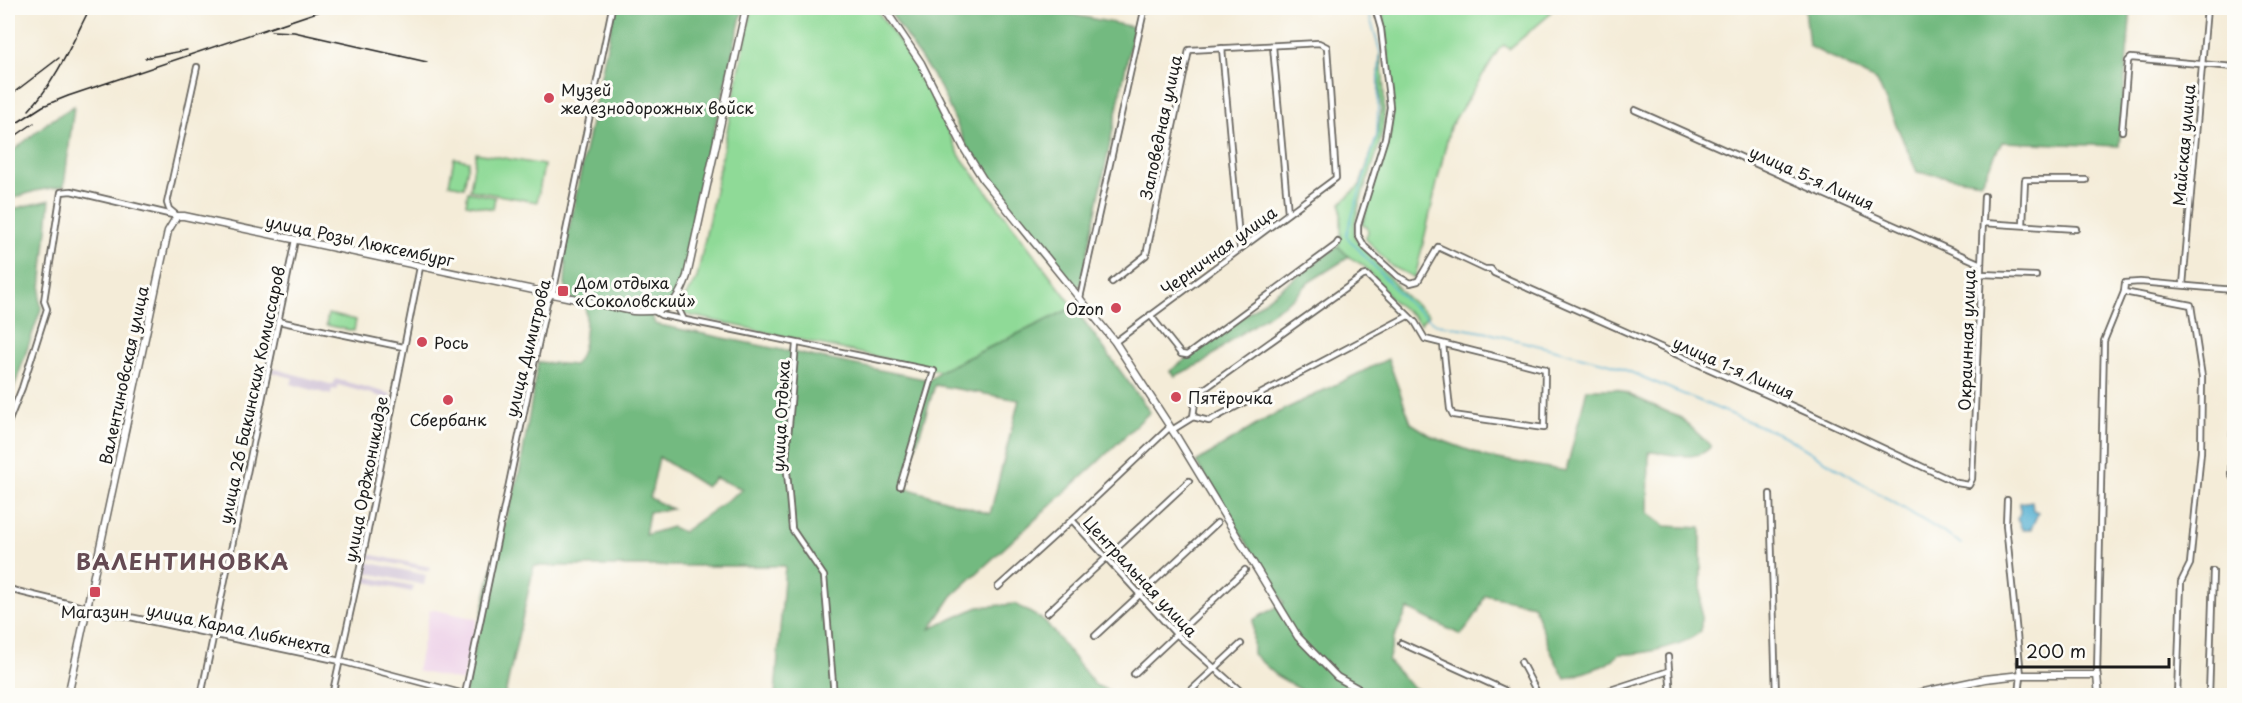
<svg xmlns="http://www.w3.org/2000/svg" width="2242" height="703" viewBox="0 0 2242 703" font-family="'Playpen Sans',sans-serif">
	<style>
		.built { fill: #edd0e8 }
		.industrial { fill: #ccbed4 }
		.green { fill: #8fda97; stroke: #567b5a; stroke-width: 1.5 }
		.forest { fill: #73ba80; stroke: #486b4e; stroke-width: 1.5; fill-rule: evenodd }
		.water { fill: #54b0d2; stroke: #386677; stroke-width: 1.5 }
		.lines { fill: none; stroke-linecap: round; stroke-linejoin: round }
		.stream { stroke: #54b0d2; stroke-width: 1.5 }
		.street-casing { stroke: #68655e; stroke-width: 8 }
		.secondary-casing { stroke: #68655e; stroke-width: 9 }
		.street { stroke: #fff; stroke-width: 4.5 }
		.secondary { stroke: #fff; stroke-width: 6 }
		.rail { stroke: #1c1c1c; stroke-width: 1.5 }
		.poi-dot { fill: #d1495b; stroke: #fdfcf7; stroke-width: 2 }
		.labels { text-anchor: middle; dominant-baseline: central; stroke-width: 6; stroke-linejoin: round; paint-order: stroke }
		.poi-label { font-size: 16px; fill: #1c1c1c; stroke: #fdfcf7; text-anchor: start }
		.street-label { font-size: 16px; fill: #1c1c1c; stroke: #fdfcf7 }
		.district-label { font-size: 22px; font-weight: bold; letter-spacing: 1.5px; fill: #654b53; stroke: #fdfcf7 }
	</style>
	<rect width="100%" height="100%" fill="#fdfcf7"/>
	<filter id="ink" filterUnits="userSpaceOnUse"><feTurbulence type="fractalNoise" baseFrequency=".0167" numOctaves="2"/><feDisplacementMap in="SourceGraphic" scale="12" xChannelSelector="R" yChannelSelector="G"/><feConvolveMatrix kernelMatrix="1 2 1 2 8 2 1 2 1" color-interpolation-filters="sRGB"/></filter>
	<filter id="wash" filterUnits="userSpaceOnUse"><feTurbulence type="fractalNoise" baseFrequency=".008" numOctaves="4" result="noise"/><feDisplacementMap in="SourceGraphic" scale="24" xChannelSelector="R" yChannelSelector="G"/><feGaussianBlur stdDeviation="1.35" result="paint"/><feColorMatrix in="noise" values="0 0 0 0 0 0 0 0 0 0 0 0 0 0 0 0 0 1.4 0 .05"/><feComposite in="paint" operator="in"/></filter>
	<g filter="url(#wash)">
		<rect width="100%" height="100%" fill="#f4ecd8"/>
		<polygon class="built" points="430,609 477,619 463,681 417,671"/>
		<g class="industrial">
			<polygon points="272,368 333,385 335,379 391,394 390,399 338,385 337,390 332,389 331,395 291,384 293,378 271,372"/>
			<polygon points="368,554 430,567 429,571 367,558"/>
			<polygon points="366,562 426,575 424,585 364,572"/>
			<polygon points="363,576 414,586 412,592 361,581"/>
		</g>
		<g class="green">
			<polygon points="752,8 875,8 915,63 960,156 1074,307 940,371 684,314 679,306 697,278"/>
			<polygon points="1382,8 1553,8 1548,16 1509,49 1504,45 1499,49 1450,127 1415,278 1391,266 1365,238 1368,233 1367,227 1362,225 1390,133 1393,98"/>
			<path d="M1381,53c2,27 6,58 0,84 -7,34 -26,64 -27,99l51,60 24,19 -9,9 -7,-8 -19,-14 -31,-37 -14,-8 -11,-11 3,-10v-33l19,-18 17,-48 4,-24 -2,-41z"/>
			<polygon points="476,153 544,165 537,202 470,190"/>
			<polygon points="454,158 469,161 464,187 449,184"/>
			<polygon points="468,192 495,197 493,209 466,204"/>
			<polygon points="328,314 356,320 354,331 326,325"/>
		</g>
		<g class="forest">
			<path d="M615,8h128l-38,162 -3,6 -18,99 -11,27 -22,11 4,11 274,56 11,-9 134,-64 76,105 -52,50 -146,134 -22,33 48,-22 37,-3 30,17 50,64 24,10h-344l10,-129h-251l-29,129 -41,1 26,-120 30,-106 18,-108 36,3c12,-11 13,-46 11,-61l-12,-3 -8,-17 1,-20 -3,-7zM935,385l84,15 -29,114 -87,-27zM659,457l47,30 9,-9 28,11 -60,43 -11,-5 -27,8 4,-23 23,-3 -22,-11z"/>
			<polygon points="887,8 1039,8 1134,27 1081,284 1076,289 986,178 967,147 940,87"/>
			<polygon points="1805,8 2131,8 2119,146 2002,142 1981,182 1917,172 1877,81 1809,46"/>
			<polygon points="74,106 64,186 35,191 8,200 8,155 47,123"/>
			<polygon points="50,200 40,299 41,309 8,405 8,210"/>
			<polygon points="1338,246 1349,257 1309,282 1296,296 1233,339 1204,362 1175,376 1170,371"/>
			<path d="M1388,359l23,64 22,14 54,20 79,14 21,-82h30l64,29 30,28c-13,18 -42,6 -62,6l-1,61 17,13 36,2v103c-16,15 -59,24 -81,23l-15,11 -40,14 -14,-27 -18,-47 -48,-10 -7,17 -17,23 -53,-26 -14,29 -6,23 22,24 16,10h-116l-33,-19 -24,-22v-34l31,-17 -88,-141 75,-46z"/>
		</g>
		<polygon class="water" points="2032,501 2033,511 2038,513 2031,529 2022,529 2017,519 2020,513 2020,503"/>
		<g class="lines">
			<polyline class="stream" points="1367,8 1380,51 1377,135 1346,236 1408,303 1436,324 1489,333 1611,364 1786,437 1962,544"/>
		</g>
	</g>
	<g filter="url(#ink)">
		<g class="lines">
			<defs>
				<g id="street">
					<polyline points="1375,8 1381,29 1390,107 1385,138 1358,225 1358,235 1365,247 1397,276 1410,283 1418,281 1438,247 1485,269 1491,269 1494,273 1806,412 1957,483 1969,485 1972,479 1984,196"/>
					<polyline points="1273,46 1288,213"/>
					<polyline points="1222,48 1240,249"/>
					<polyline points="1635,110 1981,264"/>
					<polyline points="2122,131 2128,61 2131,58 2234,67"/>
					<polyline points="175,214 169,209 167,203 197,67"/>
					<polyline points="1983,223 2076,229"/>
					<polyline points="2023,225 2025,180 2086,180"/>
					<polyline points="1980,274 2036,276"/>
					<polyline points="1112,282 1146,255 1189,50 1319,43 1327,47 1336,178 1115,342"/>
					<polyline points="2183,285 2207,8"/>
					<polyline points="2124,292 2125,283 2140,282 2234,290"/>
					<polyline points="1080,298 1144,11 1162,8"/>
					<polyline points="675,302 684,320"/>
					<polyline points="654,311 661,315 934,371 900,486"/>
					<polyline points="1150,315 1181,354 1187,355 1336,245 1338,242"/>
					<polyline points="278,321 403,347"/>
					<polyline points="796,344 786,460 792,529 824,576 834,696"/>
					<polyline points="2234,408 2231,474 2234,480"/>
					<polyline points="1193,417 1196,395 1363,276 1367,275 1415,322 1425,339 1545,369 1544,428 1453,415 1450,409 1443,344"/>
					<polyline points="1193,417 1209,421 1408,316"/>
					<polyline points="8,423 22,388 47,309 44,301 61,192 71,191 177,216"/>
					<polyline points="1172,430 1193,417"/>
					<polyline points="1770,494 1776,696"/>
					<polyline points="2007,500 2006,525 2021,675 2019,696"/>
					<polyline points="1072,520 1175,633 1246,696"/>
					<polyline points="998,587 1072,520 1170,427"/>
					<polyline points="8,589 87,608 340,661 472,696"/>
					<polyline points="1047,613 1189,481"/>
					<polyline points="1095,636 1217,523"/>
					<polyline points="1401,643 1504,690"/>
					<polyline points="1668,657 1671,696"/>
					<polyline points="1521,662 1539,696"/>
					<polyline points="1134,674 1245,570"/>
					<polyline points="2097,675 2104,341 2124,292 2191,305 2202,377 2201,452 2190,564 2181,582 2177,696"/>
					<polyline points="1960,684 1962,696"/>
					<polyline points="465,694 547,302 554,289 612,8"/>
					<polyline points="201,696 295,240"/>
					<polyline points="332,696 365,545 420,267"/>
					<polyline points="1185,696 1241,644"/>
					<polyline points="1592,696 1669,671"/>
					<polyline points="2209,696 2213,571"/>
				</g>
				<g id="secondary">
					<polyline points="884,8 921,63 965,150 983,179 1115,342 1178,439 1298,637 1337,677 1371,696"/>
					<path d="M68,696l100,-465 9,-15h7l449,95c34,2 43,-4 54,-35l59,-268"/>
					<polyline points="1905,696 1985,679 2021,675 2097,675 2099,696"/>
				</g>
			</defs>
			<use href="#street" class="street-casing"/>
			<use href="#secondary" class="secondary-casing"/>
			<use href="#street" class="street"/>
			<use href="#secondary" class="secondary"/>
			<g class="rail">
				<polyline points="271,31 294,32 427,62"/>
				<polyline points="145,58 187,50"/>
				<polyline points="8,97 59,58"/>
				<path d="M29,110c27,-29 43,-67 61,-102"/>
				<polyline points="9,128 43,106 68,96 329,8"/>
				<polyline points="8,141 34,123"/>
			</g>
		</g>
	</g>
	<g class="poi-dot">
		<circle cx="549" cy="98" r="6"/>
		<rect x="557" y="285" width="12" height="12" rx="3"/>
		<circle cx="1116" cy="308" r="6"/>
		<circle cx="422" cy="342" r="6"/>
		<circle cx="1176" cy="397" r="6"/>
		<circle cx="448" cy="400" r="6"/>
		<rect x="89" y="586" width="12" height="12" rx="3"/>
	</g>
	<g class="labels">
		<g class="poi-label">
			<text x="561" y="89">Музей<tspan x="561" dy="18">железнодорожных войск</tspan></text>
			<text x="575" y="282">Дом отдыха<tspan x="575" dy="18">«Соколовский»</tspan></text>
			<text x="1104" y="308" text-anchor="end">Ozon</text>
			<text x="434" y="342">Рось</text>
			<text x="1188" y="397">Пятёрочка</text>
			<text x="448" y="419" text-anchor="middle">Сбербанк</text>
			<text x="95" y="611" text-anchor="middle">Магазин</text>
		</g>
		<g class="street-label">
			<text transform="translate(1160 127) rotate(-78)">Заповедная улица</text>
			<text transform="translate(2183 145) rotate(-85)">Майская улица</text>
			<text transform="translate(1812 177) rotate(24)">улица 5-я Линия</text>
			<text transform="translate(360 240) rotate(12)">улица Розы Люксембург</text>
			<text transform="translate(1218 250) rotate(-36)">Черничная улица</text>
			<text transform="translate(1966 340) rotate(-88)">Окраинная улица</text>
			<text transform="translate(527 348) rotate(-76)">улица Димитрова</text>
			<text transform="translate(1734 367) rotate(24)">улица 1-я Линия</text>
			<text transform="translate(123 375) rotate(-78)">Валентиновская улица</text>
			<text transform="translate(251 395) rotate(-78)">улица 26 Бакинских Комиссаров</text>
			<text transform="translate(780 416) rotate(-87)">улица Отдыха</text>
			<text transform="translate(365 479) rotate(-79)">улица Орджоникидзе</text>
			<text transform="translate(1141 576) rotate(47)">Центральная улица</text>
			<text transform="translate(239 628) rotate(12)">улица Карла Либкнехта</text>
		</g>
		<g class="district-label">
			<text x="183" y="560">ВАЛЕНТИНОВКА</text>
		</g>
	</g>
	<rect width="2242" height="703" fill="none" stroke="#fdfcf7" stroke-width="30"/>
	<path d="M2017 658v9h152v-9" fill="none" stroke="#1c1c1c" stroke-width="3"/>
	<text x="2026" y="658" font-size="18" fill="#1c1c1c" stroke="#fdfcf7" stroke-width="4.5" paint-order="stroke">200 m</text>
</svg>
